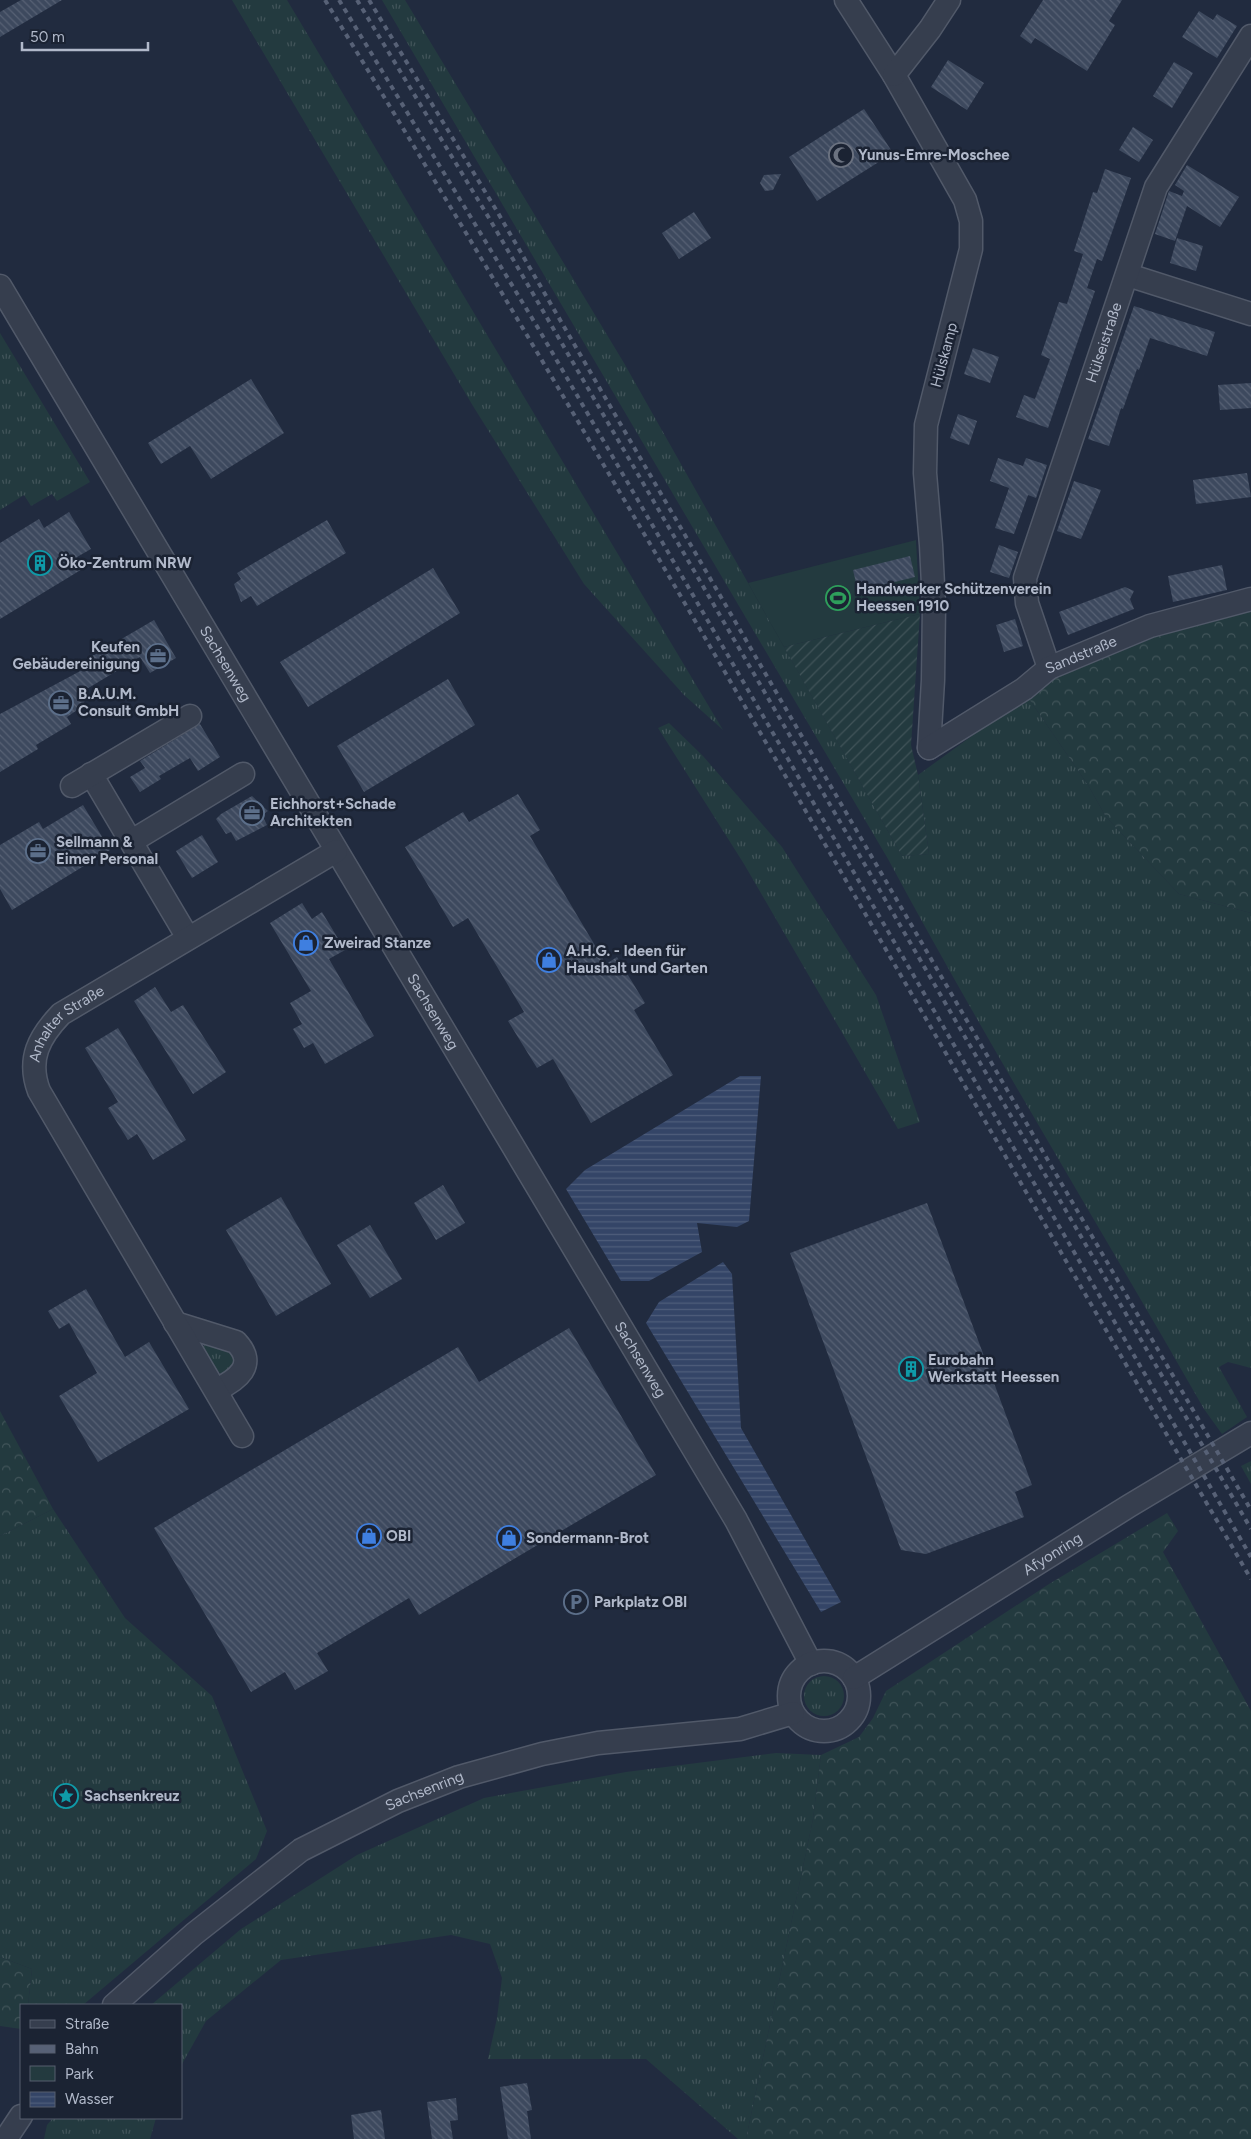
<svg xmlns="http://www.w3.org/2000/svg" width="1251" height="2139" viewBox="0 0 1251 2139" font-family="Figtree,sans-serif">
	<style>
		.grass { fill: url(#grass-tufts) }
		.forest { fill: url(#forest-crowns) }
		.park { fill: #233a3f }
		.garden { fill: url(#garden-furrows) }
		.water { fill: url(#water-rules) }
		.building { fill: url(#building-back-hatch) }
		.lines { fill: none; stroke-linecap: round; stroke-linejoin: round }
		.minor-casing { stroke: #515969; stroke-width: 25 }
		.minor { stroke: #363e4e; stroke-width: 22 }
		.rail { stroke: #576176; stroke-width: 4; stroke-dasharray: 5 5; stroke-linecap: butt }
		.labels { text-anchor: middle; dominant-baseline: central; stroke-width: 5; stroke-linejoin: round; paint-order: stroke }
		.poi-label { font-size: 15px; font-weight: bold; fill: #b1b9ca; stroke: #1b2333; text-anchor: start }
		.street-label { font-size: 15px; fill: #b1b9ca; stroke: #1b2333 }
	</style>
	<defs>
		<pattern id="grass-tufts" width="24" height="20" patternUnits="userSpaceOnUse" patternTransform="scale(1.25)"><rect width="24" height="20" fill="#233a3f"/><path d="M3 7l-1-3M5 7V3M7 7l1-3M15 17l-1-3M17 17v-4M19 17l1-3" fill="none" stroke="#415459"/></pattern>
		<pattern id="forest-crowns" width="20" height="18" patternUnits="userSpaceOnUse" patternTransform="scale(1.25)"><rect width="20" height="18" fill="#233a3f"/><path d="M2 6a3 3 0 1 1 6 0M12 15a3 3 0 1 1 6 0" fill="none" stroke="#415459"/></pattern>
		<pattern id="garden-furrows" width="10" height="10" patternUnits="userSpaceOnUse" patternTransform="scale(1.25)"><rect width="10" height="10" fill="#233a3f"/><path d="M-1 1l2-2M0 10L10 0M9 11l2-2" fill="none" stroke="#415459"/></pattern>
		<pattern id="water-rules" width="6" height="5" patternUnits="userSpaceOnUse" patternTransform="scale(1.25)"><rect width="6" height="5" fill="#344567"/><path d="M0 2.5h6" fill="none" stroke="#4f5e7b"/></pattern>
		<pattern id="building-back-hatch" width="6" height="6" patternUnits="userSpaceOnUse" patternTransform="scale(1.25)"><rect width="6" height="6" fill="#3d495e"/><path d="M-1 5l2 2M0 0l6 6M5-1l2 2" fill="none" stroke="#576174"/></pattern>
	</defs>
	<rect width="100%" height="100%" fill="#212b3f"/>
	<g class="grass">
		<polygon points="232,0 287,0 723,730 684,695 584,584 473,406"/>
		<path d="M382,0h23l219,363 278,493 27,-2 -11,-79 109,-79 61,89 18,32 73,77 72,19v455l-23,-6 -9,5 28,50 -25,17 -18,-25c-105,-184 -216,-364 -316,-550z"/>
		<polygon points="0,333 90,482 57,501 52,494 31,506 24,495 0,510"/>
		<polygon points="669,723 703,756 782,847 876,995 920,1122 898,1129 744,864 658,728"/>
		<path d="M207,1342c15,6 27,4 28,23l-12,9 -9,-4 -12,-22z"/>
		<polygon points="1251,1461 1251,1484 1241,1466"/>
		<polygon points="53,1509 125,1618 212,1696 267,1831 256,1859 83,2005 28,2005 32,1969 0,1957 0,1536"/>
		<circle cx="824" cy="1696" r="20"/>
		<polygon points="776,1753 821,1755 813,1819 746,2139 738,2139 646,2059 488,2059 497,2018 502,1978 490,1944 451,1935 281,1960 206,2021 181,2066 181,2005 151,2005 241,1929 357,1855 484,1798 626,1772"/>
		<polygon points="53,2118 156,2118 150,2139 44,2139 47,2125"/>
	</g>
	<g class="forest">
		<polygon points="1251,608 1251,913 1179,894 1106,817 1088,785 1027,696 1041,680 1161,631"/>
		<polygon points="0,1411 53,1509 0,1536"/>
		<polygon points="1167,1513 1178,1531 1163,1552 1251,1711 1251,2139 746,2139 813,1819 821,1755 859,1737 873,1718 886,1691 1049,1584"/>
		<polygon points="0,1957 32,1969 28,2005 21,2005 21,2029 0,2026"/>
	</g>
	<polygon class="park" points="916,540 920,614 784,647 748,583"/>
	<polygon class="garden" points="920,614 911,745 918,775 929,854 902,856 784,647"/>
	<g class="water">
		<polygon points="740,1076 761,1076 749,1221 737,1227 697,1223 702,1252 649,1281 621,1281 566,1189 585,1170"/>
		<polygon points="723,1262 732,1274 741,1428 841,1602 821,1612 646,1323 659,1302"/>
	</g>
	<g class="building">
		<polygon points="21,0 62,0 0,37 0,12"/>
		<polygon points="1043,0 1122,0 1109,21 1115,25 1087,71 1035,38 1031,44 1020,36"/>
		<polygon points="1199,11 1213,20 1217,14 1237,26 1217,58 1182,37"/>
		<polygon points="948,60 984,83 967,110 931,87"/>
		<polygon points="1174,62 1193,73 1172,108 1153,96"/>
		<polygon points="864,109 893,153 817,201 789,157"/>
		<polygon points="1133,127 1153,140 1139,162 1119,150"/>
		<polygon points="1187,165 1239,197 1220,227 1187,206 1175,241 1155,234 1169,191 1182,196 1184,191 1175,185"/>
		<polygon points="1105,169 1131,178 1102,261 1097,259 1087,288 1095,291 1048,428 1016,417 1024,395 1035,399 1050,359 1041,355 1059,302 1067,304 1083,254 1074,251 1093,192 1097,193"/>
		<polygon points="781,174 773,190 765,191 760,183 764,175"/>
		<polygon points="694,212 711,238 679,259 662,233"/>
		<polygon points="1177,238 1203,246 1196,271 1170,263"/>
		<polygon points="1134,306 1215,332 1207,356 1150,338 1139,370 1137,369 1123,409 1121,408 1109,446 1088,439"/>
		<polygon points="973,348 999,357 990,383 964,374"/>
		<polygon points="251,379 284,433 211,479 190,446 161,464 148,443"/>
		<polygon points="1251,383 1251,408 1220,410 1218,385"/>
		<polygon points="958,414 977,421 969,445 950,438"/>
		<polygon points="998,458 1023,466 1026,458 1047,465 1036,498 1028,495 1014,534 995,528 1009,488 990,481"/>
		<polygon points="1247,473 1251,497 1196,504 1193,480"/>
		<polygon points="1074,481 1101,490 1081,539 1057,531"/>
		<polygon points="69,512 91,549 77,557 84,568 0,619 0,543 39,519 44,528"/>
		<polygon points="327,520 346,553 257,606 251,596 241,602 234,584 241,579 237,573"/>
		<polygon points="999,545 1018,552 1009,578 990,572"/>
		<polygon points="910,556 915,577 858,591 853,570"/>
		<polygon points="1222,565 1227,590 1173,602 1168,576"/>
		<polygon points="433,568 460,613 308,707 280,662"/>
		<polygon points="1125,587 1134,591 1130,599 1134,609 1068,635 1059,612"/>
		<polygon points="1015,619 1023,646 1004,652 996,625"/>
		<polygon points="154,620 176,658 150,673 140,657 80,693 85,700 83,706 67,717 71,724 36,745 38,749 0,772 0,714 86,668 82,662"/>
		<polygon points="448,679 475,725 364,792 337,746"/>
		<polygon points="200,724 220,757 198,771 190,758 159,776 161,779 140,792 130,777 145,768 140,761"/>
		<polygon points="518,794 540,830 530,836 606,964 617,957 645,1003 634,1010 673,1075 591,1123 553,1059 537,1068 508,1021 524,1012 468,918 453,927 405,847 463,812 469,822"/>
		<polygon points="252,796 268,811 262,815 267,825 236,841 231,832 226,834 216,819 221,814"/>
		<polygon points="83,805 110,850 12,910 0,889 0,845 39,822 43,829"/>
		<polygon points="202,835 218,862 192,878 176,851"/>
		<polygon points="302,903 312,919 322,912 345,950 329,959 374,1036 325,1064 313,1043 304,1048 293,1029 302,1024 290,1003 311,991 270,923"/>
		<polygon points="155,987 171,1012 183,1005 226,1072 193,1094 134,1001"/>
		<polygon points="118,1028 186,1140 153,1160 137,1134 128,1140 108,1108 118,1102 85,1048"/>
		<polygon points="443,1185 465,1223 436,1240 414,1203"/>
		<polygon points="281,1197 331,1284 276,1316 226,1230"/>
		<polygon points="927,1203 1032,1485 1015,1492 1024,1517 926,1554 901,1550 790,1253"/>
		<polygon points="370,1225 402,1279 370,1298 337,1245"/>
		<polygon points="86,1289 125,1357 149,1342 189,1409 98,1462 59,1396 97,1373 69,1323 59,1329 48,1311"/>
		<polygon points="569,1328 656,1475 419,1615 409,1598 317,1653 328,1671 295,1690 285,1672 251,1692 154,1528 458,1347 479,1382"/>
		<polygon points="527,2083 532,2110 527,2111 531,2139 508,2139 500,2087"/>
		<polygon points="456,2098 458,2120 450,2121 453,2139 432,2139 427,2102"/>
		<polygon points="381,2110 385,2139 354,2139 351,2115"/>
	</g>
	<g class="lines">
		<defs>
			<g id="minor">
				<polyline points="846,0 894,75 965,200 971,221 971,249 926,425 925,473 931,545 934,605 933,680 929,748"/>
				<polyline points="894,75 930,29 949,0"/>
				<polyline points="1128,275 1251,314"/>
				<path id="s1" d="M0,286l736,1234 75,144"/>
				<path id="s2" d="M1049,668l-22,-65 -2,-25 131,-391 95,-151"/>
				<path id="s3" d="M929,748l95,-59 25,-21 101,-42 101,-27"/>
				<polyline points="91,774 188,938"/>
				<polyline points="72,786 190,716"/>
				<polyline points="132,841 243,774"/>
				<path d="M175,1323l61,19c22,23 1,38 -20,48"/>
				<path id="s4" d="M242,1436l-203,-345c-12,-32 0,-54 22,-77l275,-163"/>
				<circle cx="824" cy="1696" r="35"/>
				<path id="s5" d="M854,1678l275,-172 122,-73"/>
				<path id="s6" d="M114,2005l80,-71 107,-84 97,-49 61,-24 83,-23 56,-11 142,-14 53,-16"/>
				<polyline points="9,2134 21,2116"/>
			</g>
		</defs>
		<use href="#minor" class="minor-casing"/>
		<use href="#minor" class="minor"/>
		<g class="rail">
			<path d="M325,0c319,521 618,1053 926,1579"/>
			<polyline points="339,0 538,328 1251,1557"/>
			<polyline points="357,0 489,218 1251,1529"/>
			<polyline points="369,0 498,213 1251,1510"/>
		</g>
	</g>
	<defs>
		<symbol id="mosque-ring" viewBox="-11 -11 22 22"><circle r="9.5" fill="#1b2333" stroke="#6b7280" stroke-width="1.5"/><path d="M3.5-4.9A6 6 0 1 0 3.5 4.9A5 5 0 1 1 3.5-4.9Z" fill="#6b7280"/></symbol>
		<symbol id="building-ring" viewBox="-11 -11 22 22"><circle r="9.5" fill="#1b2333" stroke="#0f9aa8" stroke-width="1.5"/><path d="M-4-6H4V6H1V3H-1V6H-4ZM-2.5-4.3h1.7v1.8h-1.7ZM.8-4.3h1.7v1.8H.8ZM-2.5-1h1.7V.8h-1.7ZM.8-1h1.7V.8H.8Z" fill="#0f9aa8"/></symbol>
		<symbol id="stadium-ring" viewBox="-11 -11 22 22"><circle r="9.5" fill="#1b2333" stroke="#2e9e5b" stroke-width="1.5"/><path d="M0-5a6.5 5 0 1 0 0 10a6.5 5 0 1 0 0-10ZM-3.5-1.8h7v3.6h-7Z" fill="#2e9e5b"/></symbol>
		<symbol id="office-ring" viewBox="-11 -11 22 22"><circle r="9.5" fill="#1b2333" stroke="#5c6f8a" stroke-width="1.5"/><path d="M-6-3h4V-5.5h4V-3h4V5H-6ZM-1-4.5V-3h2v-1.5ZM-6 0V1H6V0Z" fill="#5c6f8a"/></symbol>
		<symbol id="shop-ring" viewBox="-11 -11 22 22"><circle r="9.5" fill="#1b2333" stroke="#3f7fe0" stroke-width="1.5"/><path d="M-5-2.5h2.3a2.7 3.5 0 0 1 5.4 0H5L5.5 6h-11ZM-1.5-2.5h3a1.5 2.3 0 0 0-3 0Z" fill="#3f7fe0"/></symbol>
		<symbol id="parking-ring" viewBox="-11 -11 22 22"><circle r="9.5" fill="#1b2333" stroke="#5c6f8a" stroke-width="1.5"/><path d="M-3.5-5.5H1a3.5 3.5 0 0 1 0 7H-1V5.5H-3.5ZM-1-3.4V-.6H.8a1.4 1.4 0 0 0 0-2.8Z" fill="#5c6f8a"/></symbol>
		<symbol id="sight-ring" viewBox="-11 -11 22 22"><circle r="9.5" fill="#1b2333" stroke="#0f9aa8" stroke-width="1.5"/><path d="M0-6L1.8-2.2L6-1.7L2.9 1.2L3.7 5.4L0 3.3L-3.7 5.4L-2.9 1.2L-6-1.7L-1.8-2.2Z" fill="#0f9aa8"/></symbol>
	</defs>
	<g fill-rule="evenodd">
		<use href="#mosque-ring" x="827" y="141" width="28" height="28"/>
		<use href="#building-ring" x="26" y="549" width="28" height="28"/>
		<use href="#stadium-ring" x="824" y="584" width="28" height="28"/>
		<use href="#office-ring" x="144" y="642" width="28" height="28"/>
		<use href="#office-ring" x="47" y="689" width="28" height="28"/>
		<use href="#office-ring" x="238" y="799" width="28" height="28"/>
		<use href="#office-ring" x="24" y="837" width="28" height="28"/>
		<use href="#shop-ring" x="292" y="929" width="28" height="28"/>
		<use href="#shop-ring" x="535" y="946" width="28" height="28"/>
		<use href="#building-ring" x="897" y="1355" width="28" height="28"/>
		<use href="#shop-ring" x="355" y="1522" width="28" height="28"/>
		<use href="#shop-ring" x="495" y="1524" width="28" height="28"/>
		<use href="#parking-ring" x="562" y="1588" width="28" height="28"/>
		<use href="#sight-ring" x="52" y="1782" width="28" height="28"/>
	</g>
	<g class="labels">
		<g class="poi-label">
			<text x="858" y="155">Yunus-Emre-Moschee</text>
			<text x="58" y="563">Öko-Zentrum NRW</text>
			<text x="856" y="589">Handwerker Schützenverein<tspan x="856" dy="17">Heessen 1910</tspan></text>
			<text x="140" y="647" text-anchor="end">Keufen<tspan x="140" dy="17">Gebäudereinigung</tspan></text>
			<text x="78" y="694">B.A.U.M.<tspan x="78" dy="17">Consult GmbH</tspan></text>
			<text x="270" y="804">Eichhorst+Schade<tspan x="270" dy="17">Architekten</tspan></text>
			<text x="56" y="842">Sellmann &amp;<tspan x="56" dy="17">Eimer Personal</tspan></text>
			<text x="324" y="943">Zweirad Stanze</text>
			<text x="566" y="951">A.H.G. - Ideen für<tspan x="566" dy="17">Haushalt und Garten</tspan></text>
			<text x="928" y="1360">Eurobahn<tspan x="928" dy="17">Werkstatt Heessen</tspan></text>
			<text x="386" y="1536">OBI</text>
			<text x="526" y="1538">Sondermann-Brot</text>
			<text x="594" y="1602">Parkplatz OBI</text>
			<text x="84" y="1796">Sachsenkreuz</text>
		</g>
		<g class="street-label">
			<text stroke="none"><textPath href="#s2" startOffset="342">Hülseistraße</textPath></text>
			<text transform="translate(944 355) rotate(-75)">Hülskamp</text>
			<text stroke="none"><textPath href="#s3" startOffset="179">Sandstraße</textPath></text>
			<text stroke="none"><textPath href="#s1" startOffset="440">Sachsenweg</textPath></text>
			<text stroke="none"><textPath href="#s1" startOffset="845">Sachsenweg</textPath></text>
			<text stroke="none"><textPath href="#s4" startOffset="482">Anhalter Straße</textPath></text>
			<text stroke="none"><textPath href="#s1" startOffset="1250">Sachsenweg</textPath></text>
			<text stroke="none"><textPath href="#s5" startOffset="234">Afyonring</textPath></text>
			<text stroke="none"><textPath href="#s6" startOffset="380">Sachsenring</textPath></text>
		</g>
	</g>
	<rect x="20" y="2004" width="162" height="115" fill="#1b2333" stroke="#575f6f"/>
	<rect x="30" y="2020" width="25" height="8" fill="#363e4e" stroke="#575f6f"/>
	<text x="65" y="2029" font-size="15" fill="#b1b9ca">Straße</text>
	<rect x="30" y="2045" width="25" height="8" fill="#576176" stroke="#575f6f"/>
	<text x="65" y="2054" font-size="15" fill="#b1b9ca">Bahn</text>
	<rect x="30" y="2066" width="25" height="15" fill="#233a3f" stroke="#575f6f"/>
	<text x="65" y="2079" font-size="15" fill="#b1b9ca">Park</text>
	<rect x="30" y="2092" width="25" height="15" fill="url(#water-rules)" stroke="#575f6f"/>
	<text x="65" y="2104" font-size="15" fill="#b1b9ca">Wasser</text>
	<path d="M22 42v8h126v-8" fill="none" stroke="#b1b9ca" stroke-width="2.5"/>
	<text x="30" y="42" font-size="15" fill="#b1b9ca" stroke="#1b2333" stroke-width="4" paint-order="stroke">50 m</text>
</svg>
